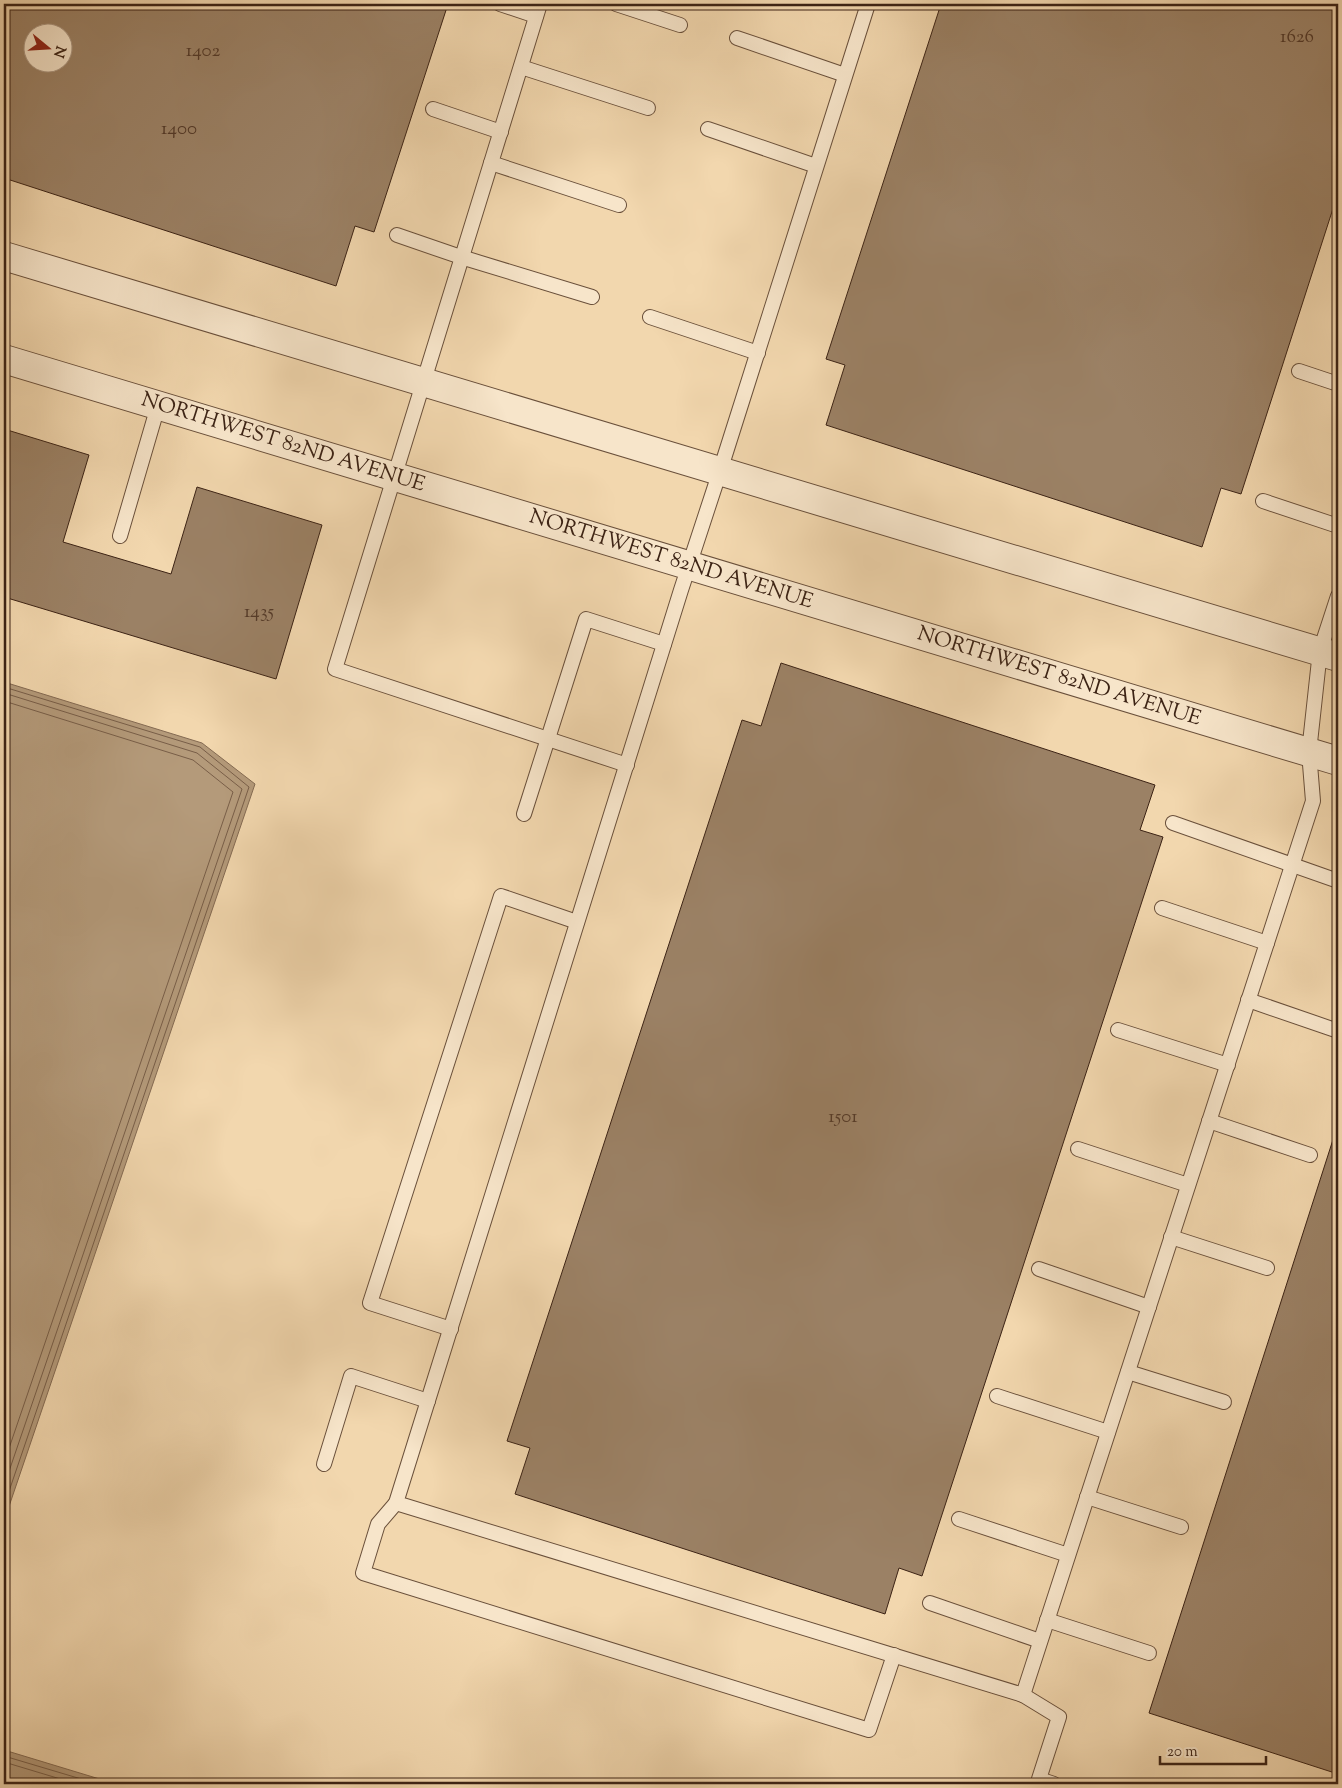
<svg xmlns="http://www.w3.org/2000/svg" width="1342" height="1788" viewBox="0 0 1342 1788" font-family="'Sorts Mill Goudy',serif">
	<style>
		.water { fill: #b49a7a; stroke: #846a52 }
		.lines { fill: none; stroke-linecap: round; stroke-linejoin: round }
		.shore { stroke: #785e48; stroke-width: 1 }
		.building { fill: #9b8165; stroke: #3c2315; fill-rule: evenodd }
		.service-casing { stroke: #6a503b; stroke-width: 16 }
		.tertiary-casing { stroke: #6a503b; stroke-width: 30 }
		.service { stroke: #f7e5ca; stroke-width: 14 }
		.tertiary { stroke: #f7e5ca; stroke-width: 28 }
		.labels { text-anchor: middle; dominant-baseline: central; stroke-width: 5; stroke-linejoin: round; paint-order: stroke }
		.number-label { font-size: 19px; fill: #543a29 }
		.street-label { font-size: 21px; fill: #3c2315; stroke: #f7e5ca }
	</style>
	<rect width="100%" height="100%" fill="#f2d7ae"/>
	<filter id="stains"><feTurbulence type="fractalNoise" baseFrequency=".004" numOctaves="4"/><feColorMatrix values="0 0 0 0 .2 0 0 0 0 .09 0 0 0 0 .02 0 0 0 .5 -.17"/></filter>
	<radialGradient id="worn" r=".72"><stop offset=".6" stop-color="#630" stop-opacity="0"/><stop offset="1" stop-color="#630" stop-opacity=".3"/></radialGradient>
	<g class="water">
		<polygon points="4,682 202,743 255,784 4,1521"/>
		<polygon points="4,1750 116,1784 4,1784"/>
	</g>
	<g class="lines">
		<g class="shore">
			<polyline points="4,687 200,747 249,787 4,1506"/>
			<polyline points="4,693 197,753 242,789 4,1486"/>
			<polyline points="4,701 193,760 233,792 4,1463"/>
			<polyline points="4,1756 98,1784"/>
			<polyline points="4,1762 77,1784"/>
		</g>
	</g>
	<g class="building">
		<path d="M4,4h444l-74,228 -19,-6 -19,60 -332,-108zM32,32h30v30h-30z"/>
		<polygon points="941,4 1338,4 1338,193 1241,494 1221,488 1202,547 826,425 845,365 826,359"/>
		<polygon points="4,429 89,455 63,542 171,574 197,487 322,525 276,679 4,597"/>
		<polygon points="781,663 1155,785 1140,830 1163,837 922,1576 899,1568 885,1614 515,1494 530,1448 507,1441 742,720 761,726"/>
		<polygon points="1338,1124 1338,1774 1149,1713"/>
	</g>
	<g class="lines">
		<defs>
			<g id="service">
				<polyline points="500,4 536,16"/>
				<polyline points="540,4 335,669 627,765"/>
				<polyline points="616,4 680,25"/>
				<polyline points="868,4 720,471 681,590 396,1503 1023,1695 1313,801 1309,752 1320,651 1338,596"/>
				<polyline points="737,38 845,75"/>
				<polyline points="521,67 648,108"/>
				<polyline points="433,109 501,132"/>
				<polyline points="708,129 816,166"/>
				<polyline points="491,163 619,205"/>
				<polyline points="397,235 461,257 592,297"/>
				<polyline points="650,317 758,353"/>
				<polyline points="1299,371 1338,384"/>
				<polyline points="1263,501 1338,526"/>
				<polyline points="120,536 158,406"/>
				<polyline points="524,814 586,619 664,644"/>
				<polyline points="1173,823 1338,881"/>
				<polyline points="1162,908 1267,943"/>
				<polyline points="1248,1000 1338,1031"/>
				<polyline points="1118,1030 1228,1065"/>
				<polyline points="1209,1121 1310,1155"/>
				<polyline points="1078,1149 1188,1185"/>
				<polyline points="1171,1237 1267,1268"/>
				<polyline points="1039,1269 1149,1307"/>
				<polyline points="451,1329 370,1303 501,896 577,922"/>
				<polyline points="1128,1372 1224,1402"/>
				<polyline points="997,1396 1108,1432"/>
				<polyline points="324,1464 351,1376 428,1401"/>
				<polyline points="1087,1497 1181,1527"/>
				<polyline points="396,1503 378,1524 363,1573 869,1730 894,1655"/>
				<polyline points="959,1519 1068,1555"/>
				<polyline points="930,1603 1040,1641"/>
				<polyline points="1047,1620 1149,1653"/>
				<polyline points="1023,1695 1059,1717 1039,1779 1054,1784"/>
			</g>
			<g id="tertiary">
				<polyline points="4,256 1338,657"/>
				<polyline points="4,359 1338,761"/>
			</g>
		</defs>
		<use href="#service" class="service-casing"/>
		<use href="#tertiary" class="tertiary-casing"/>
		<use href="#service" class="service"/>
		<use href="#tertiary" class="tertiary"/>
	</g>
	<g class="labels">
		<g class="number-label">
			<text x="1297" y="37">1626</text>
			<text x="203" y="51">1402</text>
			<text x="179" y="129">1400</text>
			<text x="259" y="612">1435</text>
			<text x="843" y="1117">1501</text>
		</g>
		<g class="street-label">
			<text transform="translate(283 443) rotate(17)">NORTHWEST 82ND AVENUE</text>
			<text transform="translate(671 560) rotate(17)">NORTHWEST 82ND AVENUE</text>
			<text transform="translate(1059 677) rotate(17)">NORTHWEST 82ND AVENUE</text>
		</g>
	</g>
	<rect width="1342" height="1788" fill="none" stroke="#f2d7ae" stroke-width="20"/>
	<rect x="5" y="5" width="1332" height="1778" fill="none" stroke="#3c2315" stroke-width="2.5"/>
	<rect x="10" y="10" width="1322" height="1768" fill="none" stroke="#3c2315"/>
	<g transform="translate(48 48) rotate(108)"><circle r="24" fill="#f7e5ca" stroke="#ac9782"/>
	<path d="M0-4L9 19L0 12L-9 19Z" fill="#8f2418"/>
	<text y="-8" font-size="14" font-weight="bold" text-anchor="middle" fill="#3c2315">N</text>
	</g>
	<path d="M1160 1756v8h106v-8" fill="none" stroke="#3c2315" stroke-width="2.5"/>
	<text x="1167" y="1756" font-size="15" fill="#3c2315" stroke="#f7e5ca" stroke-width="4" paint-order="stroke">20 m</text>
	<rect width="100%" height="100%" filter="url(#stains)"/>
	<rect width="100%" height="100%" fill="url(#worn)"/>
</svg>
